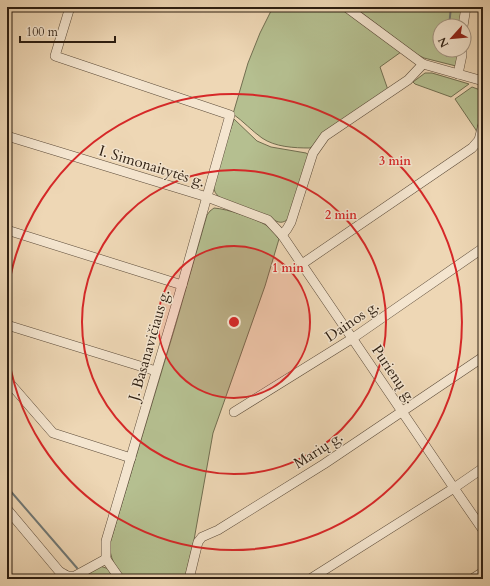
<svg xmlns="http://www.w3.org/2000/svg" width="490" height="586" viewBox="0 0 490 586" font-family="Cardo,serif">
	<style>
		.green { fill: #b5bf90; stroke: #716e50 }
		.lines { fill: none; stroke-linecap: round; stroke-linejoin: round }
		.stream { stroke: #717976; stroke-width: 2 }
		.minor-casing { stroke: #5d4c3a; stroke-width: 10 }
		.minor { stroke: #f4e5cf; stroke-width: 9 }
		.ring { fill: none; stroke: #d62828; stroke-width: 2 }
		.labels { text-anchor: middle; dominant-baseline: central; stroke-width: 3; stroke-linejoin: round; paint-order: stroke }
		.street-label { font-size: 15px; fill: #2d1e11; stroke: #f4e5cf }
		.centre { fill: #d62828; stroke: #f4e5cf; stroke-width: 2 }
		.ring-label { font-size: 12px; text-anchor: middle; font-weight: bold; fill: #d62828; stroke: #f4e5cf; stroke-width: 3; stroke-linejoin: round; paint-order: stroke }
	</style>
	<rect width="100%" height="100%" fill="#eed7b5"/>
	<filter id="stains"><feTurbulence type="fractalNoise" baseFrequency=".005" numOctaves="4"/><feColorMatrix values="0 0 0 0 .2 0 0 0 0 .09 0 0 0 0 .02 0 0 0 .5 -.17"/></filter>
	<radialGradient id="worn" r=".72"><stop offset=".6" stop-color="#630" stop-opacity="0"/><stop offset="1" stop-color="#630" stop-opacity=".3"/></radialGradient>
	<g class="green">
		<path d="M273,7h67l61,45 -21,15 8,23 -78,58c-16,0 -35,-1 -48,-10 -10,-7 -19,-17 -29,-24l15,-51 12,-30z"/>
		<polygon points="354,7 463,7 460,26 440,26 440,50 459,50 456,66 424,58 416,54"/>
		<polygon points="425,73 432,73 469,84 451,97 415,84 413,82"/>
		<polygon points="472,87 483,91 483,99 477,134 476,130 455,99"/>
		<path d="M234,119l23,22 14,6 35,6 3,2 -20,63c-6,6 -10,5 -17,1l-50,-20c-4,-3 -7,-5 -8,-10 -2,-12 16,-56 20,-70z"/>
		<path d="M214,208c14,1 40,10 52,17 5,3 9,9 13,14l-14,47 -52,147 -19,107 -9,39h-61c-8,-11 -15,-21 -14,-36l65,-216 32,-112 3,-4z"/>
		<polygon points="100,566 109,569 117,579 87,579 85,576"/>
	</g>
	<g class="lines">
		<g class="stream">
			<polyline points="449,26 451,7"/>
			<polyline points="447,56 447,50"/>
			<polyline points="7,487 77,568"/>
			<polyline points="85,579 86,579"/>
		</g>
		<defs>
			<g id="minor">
				<polyline points="70,7 55,56 230,115 182,285 106,541 106,559 120,579"/>
				<polyline points="346,7 423,64 483,81"/>
				<polyline points="482,7 483,7"/>
				<polyline points="463,26 466,7"/>
				<polyline points="458,74 462,55 462,50"/>
				<polyline points="7,136 207,197 268,220 282,235 454,488 483,530"/>
				<polyline points="7,230 182,285"/>
				<polyline points="282,235 287,229 291,222 313,153 325,136 408,80 423,64"/>
				<polyline points="302,264 472,148 479,140 483,124"/>
				<polyline points="7,325 156,371"/>
				<polyline points="7,380 53,433 131,458"/>
				<polyline points="234,412 353,338 483,248"/>
				<path d="M7,509l52,62c6,4 9,6 16,5l31,-17"/>
				<polyline points="189,579 198,542 202,537 218,530 324,464 483,357"/>
				<polyline points="310,579 454,488 483,468"/>
				<polyline points="472,579 483,572"/>
			</g>
		</defs>
		<use href="#minor" class="minor-casing"/>
		<use href="#minor" class="minor"/>
	</g>
	<circle cx="234" cy="322" r="76" fill="#d62828" fill-opacity=".12"/>
	<g class="ring">
		<circle cx="234" cy="322" r="76"/>
		<circle cx="234" cy="322" r="152"/>
		<path d="M7 300A228 228 0 1 1 7 344"/>
	</g>
	<g class="labels">
		<g class="street-label">
			<text transform="translate(152 166) rotate(17)">I. Simonaitytės g.</text>
			<text transform="translate(352 321) rotate(-34)">Dainos g.</text>
			<text transform="translate(149 345) rotate(-74)">J. Basanavičiaus g.</text>
			<text transform="translate(394 374) rotate(56)">Purienų g.</text>
			<text transform="translate(318 450) rotate(-33)">Marių g.</text>
		</g>
	</g>
	<circle cx="234" cy="322" r="6" class="centre"/>
	<g class="ring-label">
		<text x="395" y="165">3 min</text>
		<text x="341" y="219">2 min</text>
		<text x="288" y="272">1 min</text>
	</g>
	<rect width="490" height="586" fill="none" stroke="#eed7b5" stroke-width="24"/>
	<rect x="8" y="8" width="474" height="570" fill="none" stroke="#2d1e11" stroke-width="2"/>
	<rect x="12" y="12" width="466" height="562" fill="none" stroke="#2d1e11"/>
	<g transform="translate(452 38) rotate(243)"><circle r="19" fill="#f4e5cf" stroke="#a49583"/>
	<path d="M0-3L7 15L0 10L-7 15Z" fill="#8f2418"/>
	<text y="-6" font-size="11" font-weight="bold" text-anchor="middle" fill="#2d1e11">N</text>
	</g>
	<path d="M20 36v6h95v-6" fill="none" stroke="#2d1e11" stroke-width="2"/>
	<text x="26" y="36" font-size="12" fill="#2d1e11" stroke="#f4e5cf" stroke-width="3" paint-order="stroke">100 m</text>
	<rect width="100%" height="100%" filter="url(#stains)"/>
	<rect width="100%" height="100%" fill="url(#worn)"/>
</svg>
